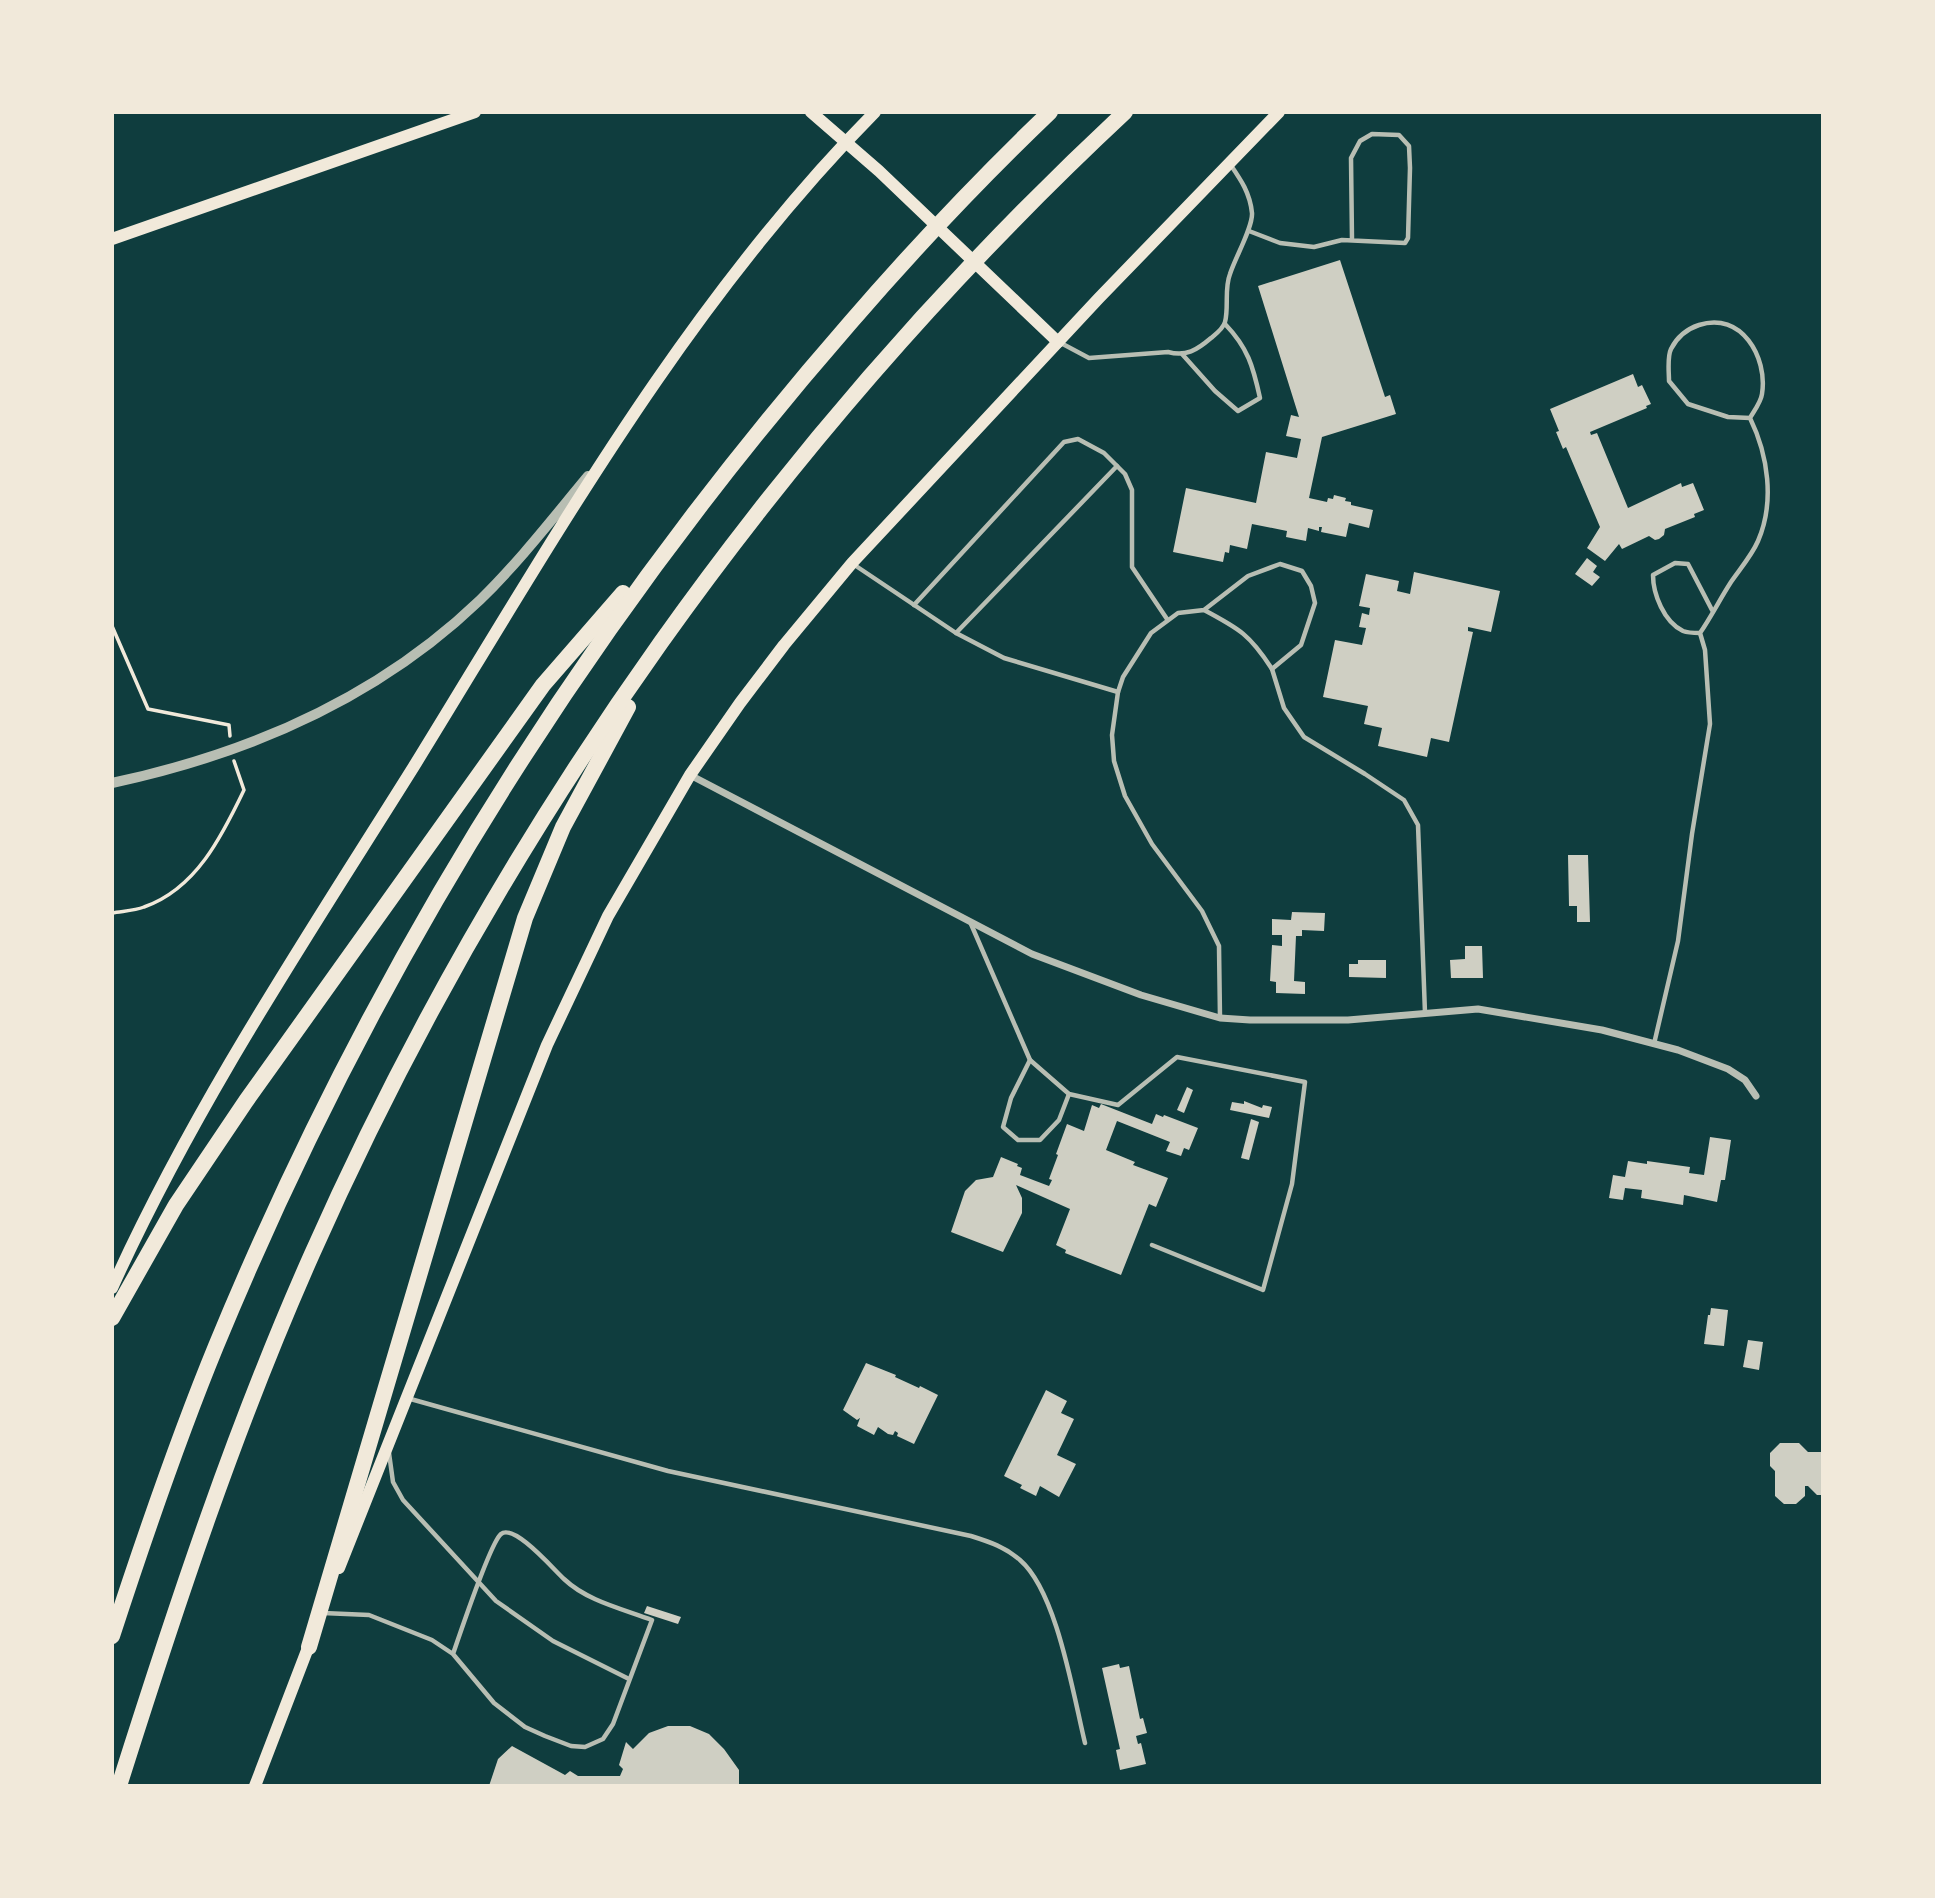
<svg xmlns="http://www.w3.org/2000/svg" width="1935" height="1898" viewBox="0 0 1935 1898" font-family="'Asap Condensed',sans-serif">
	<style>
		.building { fill: #cfcfc3 }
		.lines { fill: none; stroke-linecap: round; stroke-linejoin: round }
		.path { stroke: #f1e9da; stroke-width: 3.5 }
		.service { stroke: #b8beb3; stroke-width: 4.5 }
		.minor { stroke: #b8beb3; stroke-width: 7 }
		.tertiary { stroke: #b8beb3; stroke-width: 10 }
		.secondary { stroke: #f1e9da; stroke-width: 12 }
		.motorway { stroke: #f1e9da; stroke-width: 16 }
	</style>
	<rect width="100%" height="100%" fill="#0f3d3e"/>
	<g class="building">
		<polygon points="1340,260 1385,397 1390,395 1396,414 1322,437 1309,498 1327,502 1328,498 1333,499 1334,495 1346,498 1345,501 1351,502 1351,505 1373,510 1369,528 1349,523 1346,537 1321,532 1322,527 1319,527 1319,531 1308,528 1306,541 1286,537 1287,531 1252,524 1247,549 1230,545 1229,553 1225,552 1223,562 1173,552 1186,488 1256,503 1266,452 1297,458 1301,439 1286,436 1291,415 1299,417 1258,286"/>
		<polygon points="1633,374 1638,387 1642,385 1651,404 1646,406 1647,408 1590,432 1591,435 1597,433 1628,508 1681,483 1682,487 1693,483 1704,510 1694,514 1695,517 1665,529 1664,535 1659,539 1655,540 1649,536 1622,549 1619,544 1605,561 1587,548 1600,527 1566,447 1563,449 1556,432 1559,431 1550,409"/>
		<polygon points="1587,558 1597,566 1593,572 1600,577 1592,586 1575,574"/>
		<polygon points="1414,572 1500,591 1491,632 1468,627 1468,631 1473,632 1449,742 1431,738 1427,757 1378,746 1382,728 1364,724 1368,706 1323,697 1335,640 1362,645 1366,628 1359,627 1362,613 1369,615 1370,608 1359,606 1366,574 1399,581 1397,591 1410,594"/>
		<polygon points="1568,855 1588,855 1590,922 1577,922 1577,906 1569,906"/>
		<polygon points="1292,912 1325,913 1324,931 1302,930 1302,936 1296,936 1294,981 1305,982 1305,994 1276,993 1276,982 1270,981 1272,945 1282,946 1282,935 1272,935 1272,919 1291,920"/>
		<polygon points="1465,946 1482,946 1483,978 1451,978 1450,960 1465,959"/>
		<polygon points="1358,960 1386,960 1386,978 1349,977 1349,964 1358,964"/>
		<polygon points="1187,1087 1193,1090 1184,1113 1177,1110"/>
		<polygon points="1244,1101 1262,1108 1263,1105 1272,1107 1269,1118 1230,1110 1232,1102 1244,1104"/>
		<polygon points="1101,1104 1152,1124 1156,1114 1163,1117 1164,1115 1198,1128 1189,1150 1184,1148 1181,1156 1166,1151 1170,1142 1117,1121 1106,1150 1135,1162 1133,1165 1168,1178 1156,1207 1149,1204 1121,1275 1065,1253 1066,1250 1056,1245 1070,1209 1016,1185 1022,1198 1022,1213 1003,1252 951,1232 965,1191 976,1180 993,1177 1001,1157 1018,1164 1017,1166 1022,1168 1020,1175 1049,1186 1052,1180 1049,1179 1058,1155 1056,1154 1067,1124 1084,1131 1092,1105 1099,1108"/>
		<polygon points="1251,1119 1259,1122 1249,1160 1241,1158"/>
		<polygon points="1710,1137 1731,1140 1725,1180 1721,1180 1717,1202 1684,1195 1683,1205 1641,1198 1642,1190 1625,1188 1623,1200 1609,1198 1613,1175 1625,1177 1628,1161 1647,1164 1647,1161 1690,1167 1689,1173 1704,1175"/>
		<polygon points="1711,1308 1728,1310 1724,1346 1704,1344 1708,1315 1710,1315"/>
		<polygon points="1748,1340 1763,1342 1759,1370 1743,1367"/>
		<polygon points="866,1363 896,1375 895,1377 919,1388 920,1386 938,1395 914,1444 897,1436 898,1433 895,1431 893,1435 888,1434 878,1427 874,1435 857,1426 860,1418 857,1420 843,1410"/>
		<polygon points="1046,1390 1067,1401 1061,1413 1074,1419 1057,1455 1076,1464 1059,1497 1040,1486 1036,1496 1020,1488 1022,1485 1004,1476"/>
		<polygon points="1780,1443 1799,1443 1808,1452 1823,1452 1823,1495 1817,1495 1808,1486 1805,1486 1805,1496 1796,1504 1784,1504 1775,1496 1775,1471 1770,1466 1770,1453"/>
		<polygon points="647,1606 681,1617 678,1624 644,1613"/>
		<polygon points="1119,1664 1120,1668 1129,1666 1140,1719 1143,1718 1147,1733 1136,1736 1138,1744 1141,1743 1146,1764 1120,1770 1116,1750 1120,1749 1102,1668"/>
		<polygon points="668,1726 690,1726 709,1734 724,1749 739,1770 739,1786 489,1786 498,1759 512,1746 565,1775 570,1771 578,1776 620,1776 623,1769 619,1765 626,1742 633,1749 649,1733"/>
	</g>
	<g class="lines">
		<g class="path">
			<polyline points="112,626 148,709 229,725 230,736"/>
			<path d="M112,913c10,-2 22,-2 32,-6 52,-18 78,-71 100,-117l-10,-29"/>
		</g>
		<g class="service">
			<polyline points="1249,231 1280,243 1314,247 1342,240 1405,243 1408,238 1410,168 1409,146 1399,135 1372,134 1360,141 1351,158 1352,240"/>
			<path d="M1059,342l30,16 79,-6c18,5 29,-2 43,-14 5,-4 12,-9 14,-16 4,-15 -1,-33 5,-48 5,-16 23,-47 22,-61 -2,-20 -11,-33 -22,-49"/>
			<path d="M1182,354l33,37 23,20 22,-13c-7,-32 -12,-50 -35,-74"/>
			<polyline points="853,564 956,633 1004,658 1118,692"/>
			<polyline points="914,605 1064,442 1078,439 1104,453 1125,474 1132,490 1132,567 1167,619"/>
			<path d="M1204,610c36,19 46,25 68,59l29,-24 14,-42 -4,-17 -9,-15 -22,-7 -32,12 -44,34 -26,3 -27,20 -28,44 -5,15 -6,43 2,26 11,35 27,48 50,67 17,35 1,72"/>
			<polyline points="956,633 1117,466"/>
			<path d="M1700,633c-5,0 -12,0 -17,-2 -19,-9 -30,-37 -30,-56l22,-12 13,1 24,46"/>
			<polyline points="1272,669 1284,708 1304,737 1365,774 1404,800 1418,825 1425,1013"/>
			<polyline points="971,924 1030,1060 1069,1094 1118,1105 1177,1057 1305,1082 1292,1184 1263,1290 1152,1245"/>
			<path d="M1654,1044l24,-103 14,-107 18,-110 -5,-74 -5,-17c11,-16 20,-34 31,-51 9,-13 21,-27 27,-41 17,-39 10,-86 -8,-123l-22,-1 -40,-13 -19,-23c0,-9 -2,-24 2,-32 6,-12 16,-20 28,-24 42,-14 69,32 63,69 -1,8 -8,17 -12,24"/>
			<polyline points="1030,1060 1011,1098 1003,1127 1018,1140 1040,1140 1059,1120 1069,1094"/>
			<path d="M407,1398l261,73 303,65c19,6 34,11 49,24 37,32 53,134 65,183"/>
			<polyline points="389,1453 393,1482 403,1500 496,1601 553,1641 629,1679"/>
			<path d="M323,1613l46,2 63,25 21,14 41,49 31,24 20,9 26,10 14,1 18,-8 10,-15 39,-104c-29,-11 -65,-19 -88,-41 -10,-9 -50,-56 -63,-45 -11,9 -41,100 -48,120"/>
		</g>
		<polyline class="minor" points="690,775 1032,954 1141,995 1220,1018 1250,1020 1348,1020 1478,1009 1602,1030 1678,1050 1728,1069 1745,1080 1756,1096"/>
		<path class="tertiary" d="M112,783c136,-29 266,-85 368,-183 39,-38 73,-82 108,-124"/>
		<g class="secondary">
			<polyline points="811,112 879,171 1058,342"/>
			<polyline points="112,239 475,112"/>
			<path d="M112,1288c83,-184 197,-354 304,-525 139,-226 271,-461 459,-651"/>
			<polyline points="339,1568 547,1045 608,916 690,775 740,703 784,645 852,563 1099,298 1279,112"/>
			<polyline points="255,1786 311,1640"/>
		</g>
		<g class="motorway">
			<polyline points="112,1318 176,1205 246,1101 543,685 623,593"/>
			<path d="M112,1636c32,-98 65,-195 104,-290 155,-376 367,-717 634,-1023 63,-73 130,-144 200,-211"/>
			<polyline points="309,1647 525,918 563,827 628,707"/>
			<path d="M119,1786c57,-180 116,-359 193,-532 190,-429 470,-822 813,-1142"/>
		</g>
	</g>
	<rect width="1935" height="1898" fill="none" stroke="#f1e9da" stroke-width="228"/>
</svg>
